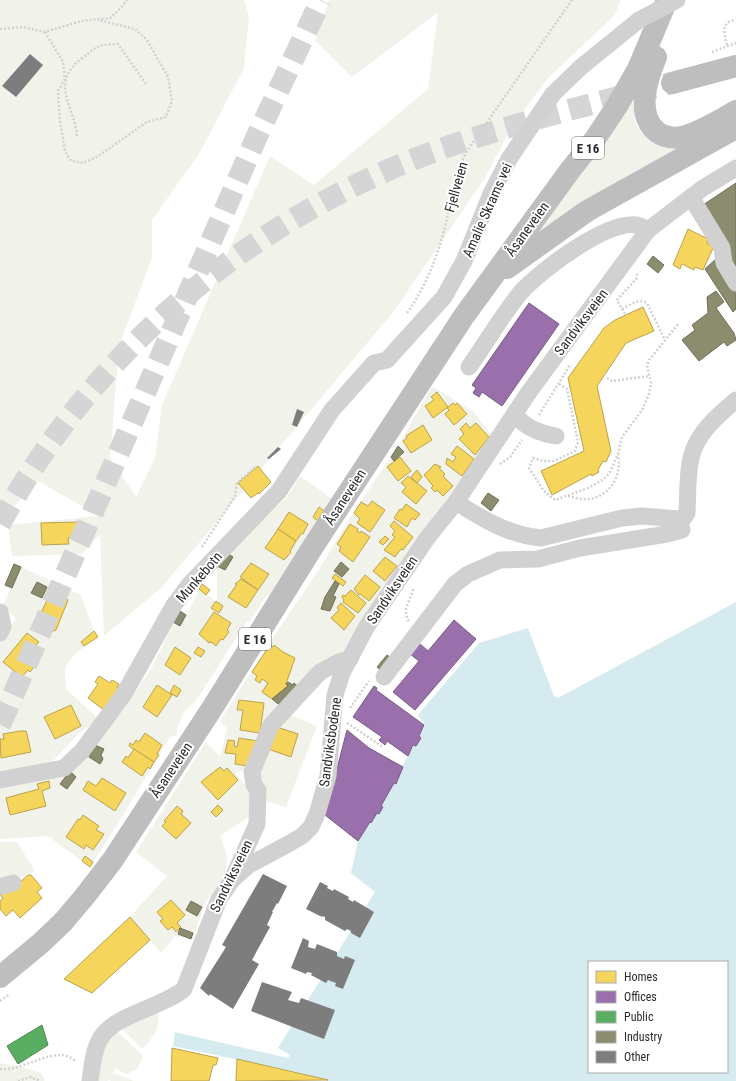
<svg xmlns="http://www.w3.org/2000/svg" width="736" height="1081" viewBox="0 0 736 1081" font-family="'Roboto Condensed',sans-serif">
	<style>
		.green { fill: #f1f3ea }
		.water { fill: #d6ebf0; fill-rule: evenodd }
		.homes { fill: #f6d55c; stroke: #b9a24e }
		.offices { fill: #9970ab; stroke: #785c85 }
		.public { fill: #5aae61; stroke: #4c8751 }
		.industry { fill: #8c8c6e; stroke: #6f6f5a }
		.building { fill: #7d7d7d }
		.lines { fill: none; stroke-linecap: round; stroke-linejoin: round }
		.highway-tunnel { stroke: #d5d5d5; stroke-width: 22; stroke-dasharray: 22 11; stroke-linecap: butt }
		.path { stroke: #d1d1d1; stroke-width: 2.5; stroke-dasharray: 2 2; stroke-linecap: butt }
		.minor { stroke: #d1d1d1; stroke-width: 17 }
		.highway { stroke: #bebebe; stroke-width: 22 }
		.minor-bridge { stroke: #d1d1d1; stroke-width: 17 }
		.labels { text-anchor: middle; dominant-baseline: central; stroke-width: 4; stroke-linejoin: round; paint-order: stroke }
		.shield { fill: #fff; stroke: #6b6b6b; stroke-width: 1 }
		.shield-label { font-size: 13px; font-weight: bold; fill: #2c2c2c }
		.street-label { font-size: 14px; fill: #2c2c2c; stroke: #fff }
	</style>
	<rect width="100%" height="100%" fill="#fff"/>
	<g class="green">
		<polygon points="0,0 244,0 249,16 244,68 199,154 152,220 152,258 119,346 110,458 136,497 155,458 162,405 270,156 314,185 428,89 438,12 352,77 315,40 329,0 621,0 614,16 548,78 512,126 485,178 394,311 162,587 104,636 100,534 82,554 12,556 8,525 99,516 38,481 0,521"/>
		<path d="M632,102c6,20 -2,20 17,37l66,-8 -176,104 -3,-4z"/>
		<polygon points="432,386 474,412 492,436 448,498 433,517 421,538 351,646 317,671 254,767 235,773 254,795 253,814 220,836 227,856 226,874 205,903 193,939 175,936 161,953 130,917 167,876 136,852 206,742 220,757 227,729 220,721 272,639 320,568 349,519 398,446"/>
		<path d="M300,476l34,24 -62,97 -5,-2 -18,27 -2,-1 -51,80 -12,11 -7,17v6l-7,2c-26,43 -52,88 -80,130l-42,-31 -48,3v-51l53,-12 52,-45 19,-22 27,-40 29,-58 7,4 12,-26 18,13v-36l9,-14 11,-4v-6l50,-45z"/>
		<path d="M21,567l60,28 13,36 4,6c-11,7 -30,20 -33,33 -1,5 1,13 1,19l33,30 -20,14 -26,28 -53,13v-132l16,-23 -13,-14z"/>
		<polygon points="288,714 317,726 286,807 264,801 258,774 274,726"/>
		<polygon points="0,842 17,842 35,871 16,879 0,882"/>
		<path d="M158,1008c1,23 -1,25 -16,41l-23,-23z"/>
		<polygon points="115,1029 143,1056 137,1069 126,1074 115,1068 113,1073 134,1081 110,1081 110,1077 108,1081 94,1081 100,1047"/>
		<polygon points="0,1063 26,1068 41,1073 45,1081 0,1081"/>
	</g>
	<path class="water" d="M736,602v479h-408l-41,-11 -114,-24 2,-14 113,26 2,-3 -12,-7 97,-156 -24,-19 7,-32 19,-28 48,-88 -7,-10 61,-72 49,-15 26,68 4,2zM589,962h138v110h-138z"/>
	<g class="homes">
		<polygon points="688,229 708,239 707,243 714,246 703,270 695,267 694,270 682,264 680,269 673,265"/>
		<polygon points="643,307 654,331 626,343 597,386 611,451 606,462 603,461 598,470 599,472 592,476 591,474 552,495 541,471 584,451 568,378 604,328 615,320"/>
		<polygon points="437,392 448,407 433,418 425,406 434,400 431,397"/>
		<polygon points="453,403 455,405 457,403 467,414 454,425 445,414 449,410 447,408"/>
		<polygon points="466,423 470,428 476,423 489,437 475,455 459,439 464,434 460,429"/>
		<polygon points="423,425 432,440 411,453 403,441 407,438 406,436"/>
		<polygon points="457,446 474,459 462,476 446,464 447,458 453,462 456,457 451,454"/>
		<polygon points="400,457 411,471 398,481 387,467"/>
		<polygon points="435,464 441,467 439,468 445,474 443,476 453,486 443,496 437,490 435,492 431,488 433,486 424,475"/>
		<polygon points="258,466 271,482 259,494 258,493 251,498 238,483"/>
		<polygon points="417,470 422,477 417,483 411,477"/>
		<polygon points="408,476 427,491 416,504 402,492 406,487 401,483"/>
		<polygon points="372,501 385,510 370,532 357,523 360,519 354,513 361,502 368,506"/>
		<polygon points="406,504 420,514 415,520 412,518 407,527 394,518 400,509 402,510"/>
		<polygon points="319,507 324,511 318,521 313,517"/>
		<polygon points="289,512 308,524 303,534 302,533 296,541 278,529"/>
		<polygon points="394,521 413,537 403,550 401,549 395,557 384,550 395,537 392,535 395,531 390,526"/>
		<polygon points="77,522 77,537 68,538 69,544 42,545 41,523"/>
		<polygon points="350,524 358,529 357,531 360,533 361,531 370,537 353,562 339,551 341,547 337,544"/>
		<polygon points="278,529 296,541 290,551 291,552 284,560 265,548"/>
		<polygon points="385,536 389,539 383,545 379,542"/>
		<polygon points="385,557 397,566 385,581 373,571"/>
		<polygon points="251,563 269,574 258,590 240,577"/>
		<polygon points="335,574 346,582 343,586 332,578"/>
		<polygon points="365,575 380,587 369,601 360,594 359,595 354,589"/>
		<polygon points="241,579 258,590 246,608 228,597 237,584 235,584"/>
		<polygon points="202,584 210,590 206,595 199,589"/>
		<polygon points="351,590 366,603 358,613 343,602 344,600 342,597 343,595 345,596"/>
		<polygon points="51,592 68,600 56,630 53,631 39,625 44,614 41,613"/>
		<polygon points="216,601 223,606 219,613 211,608"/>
		<polygon points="341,603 355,616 344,630 331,618 339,610 337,608"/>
		<polygon points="214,612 231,623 227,630 229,632 223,640 221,639 216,646 211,642 209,643 199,634"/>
		<polygon points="94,631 98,637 84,646 81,642"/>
		<polygon points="27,633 39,642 33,648 40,653 34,661 37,663 30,672 28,670 22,677 3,662"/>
		<polygon points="270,645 273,647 274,645 283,652 295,658 286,684 288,686 272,699 262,692 268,683 262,679 260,683 255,680 257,676 252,672"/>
		<polygon points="175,647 191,658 180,675 165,665"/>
		<polygon points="198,647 205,651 201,657 194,653"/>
		<polygon points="99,676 110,683 112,680 119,684 117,688 119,689 104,710 88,698 98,684 95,682"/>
		<polygon points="157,685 172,695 157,717 143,707"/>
		<polygon points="174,685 181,690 177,697 170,693"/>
		<polygon points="239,700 264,703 260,733 240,730 243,710 237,710"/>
		<polygon points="71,705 81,726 55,739 44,717"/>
		<polygon points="274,726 298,734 291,757 268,749"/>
		<polygon points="20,731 26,731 27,734 31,752 1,758 0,739 4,739 3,734"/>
		<polygon points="145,733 162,745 157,754 159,755 154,762 129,746 130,743 133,745 136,740 139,742"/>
		<polygon points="239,738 258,741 254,767 235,764 236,754 225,753 228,740 235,741 234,746 237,747"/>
		<polygon points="134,749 154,762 150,769 148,767 142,776 122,762 126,756 128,758"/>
		<polygon points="220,767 224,771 227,768 238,780 218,800 201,782"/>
		<polygon points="102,778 126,793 115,811 83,790 88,781 96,786"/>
		<polygon points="49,781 50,788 42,791 46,806 10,815 6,798 39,789 37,784"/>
		<polygon points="218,805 223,810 216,817 211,812"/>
		<polygon points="177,806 183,811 181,814 191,823 176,839 162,826 166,822 164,821"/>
		<polygon points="83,815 99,826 96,830 104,834 93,850 86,845 84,849 66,837 78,819 80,820"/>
		<polygon points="85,856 93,862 90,867 82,861"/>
		<polygon points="28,875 31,875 42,888 37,892 42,898 20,918 13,910 6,916 0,909 0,901 3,898 0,895 11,890"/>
		<polygon points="171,900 185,915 177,923 181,927 176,932 172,927 168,930 160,921 163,919 157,912"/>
		<polygon points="130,917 150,940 92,993 64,979"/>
		<polygon points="172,1048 218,1058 216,1065 213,1065 209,1081 171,1081"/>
		<polygon points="237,1059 328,1080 236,1081"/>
	</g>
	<g class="offices">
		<polygon points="529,303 559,324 502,406 482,392 479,397 473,393 476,388 472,385"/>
		<polygon points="454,620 476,639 415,710 393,692 419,661 410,654 419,643 428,651"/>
		<polygon points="374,686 377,688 376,690 424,725 419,736 421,738 416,746 413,745 408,756 387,741 385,745 379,740 382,737 353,717"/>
		<polygon points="347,730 369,748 403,767 396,784 394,783 381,806 383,807 379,814 377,813 371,823 370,822 358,841 325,815"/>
	</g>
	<polygon class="public" points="42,1025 48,1045 18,1064 7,1046"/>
	<g class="industry">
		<polygon points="736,183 736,309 733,312 705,269 730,246 703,205"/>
		<polygon points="653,256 664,265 658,273 647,264"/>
		<polygon points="716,291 724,302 716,308 734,333 736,340 727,346 724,342 699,361 682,340 695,330 692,325 708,313 707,297"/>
		<polygon points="398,446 404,452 394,461 391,457"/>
		<polygon points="488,493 499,500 491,511 481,503"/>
		<polygon points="226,552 233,557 225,570 217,566"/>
		<polygon points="341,562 349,569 342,577 334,571"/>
		<polygon points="14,564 21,567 12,588 5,585"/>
		<polygon points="335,581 339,584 333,596 336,597 330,611 321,609 325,597"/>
		<polygon points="37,582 47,587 42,598 31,593"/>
		<polygon points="180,611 186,615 180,626 173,622"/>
		<polygon points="387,655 394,660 384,673 377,667"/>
		<polygon points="288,682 293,685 294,683 300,688 282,707 272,699 288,686 286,684"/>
		<polygon points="95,745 104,749 101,755 103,759 100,764 89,757"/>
		<polygon points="70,771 76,777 67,789 60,784"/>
		<polygon points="191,901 202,907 197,916 186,910"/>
		<polygon points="180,928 193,933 191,939 178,934"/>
	</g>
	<g class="building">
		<polygon points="30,54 43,65 16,97 2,86"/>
		<polygon points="297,409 304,412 297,427 292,425"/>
		<polygon points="278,447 281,449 269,459 267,458"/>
		<polygon points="263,874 287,886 278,904 277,903 272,912 273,912 267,925 270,927 252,960 259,964 233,1009 210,994 209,996 200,988 226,947 222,945"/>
		<polygon points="320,882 328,886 327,888 333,891 334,889 349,897 348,899 353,902 354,900 374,912 360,938 351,933 351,931 347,929 345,931 325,920 325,917 322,916 322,917 306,909"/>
		<polygon points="303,938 309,941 308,947 315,949 317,944 337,952 337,956 344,959 345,956 355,960 343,989 335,986 336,983 328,980 326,983 311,975 312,973 307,972 306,974 291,968"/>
		<polygon points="262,982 292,992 288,1000 299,1003 301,998 335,1010 324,1039 251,1011"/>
	</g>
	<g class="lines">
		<g class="highway-tunnel">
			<path d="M0,524c89,-166 238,-294 412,-364 84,-33 173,-54 260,-77"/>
			<polyline points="0,725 257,136 321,0"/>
		</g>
		<g class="path">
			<polyline points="0,29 23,27 45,32 81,21 110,18 121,8 127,0"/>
			<polyline points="45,32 63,62 65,79 58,91 60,121 65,151 71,161 83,163 97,157 147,122 166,117 172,101 168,77 147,40 135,29 98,20"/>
			<path d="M727,45c-3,-12 -7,-23 9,-25"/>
			<polyline points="712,52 736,43"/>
			<path d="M77,136c-3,-32 -28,-52 5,-78 17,-13 15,-13 36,-14l28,40"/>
			<path d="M622,309c8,-4 17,-11 25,-6l18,37"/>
			<path d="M407,313c19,-27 32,-59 39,-91 6,-24 8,-48 21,-71l105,-151"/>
			<polyline points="625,314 617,300 637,278 637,272"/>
			<polyline points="607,378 612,381 649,376"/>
			<polyline points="559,384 567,389 578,442 575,451 554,461 544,461 533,458 529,468 544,491 555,500 588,488 604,479 610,472 618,454 622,437 642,410 649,394 651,383 647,365 649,360 679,323"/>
			<polyline points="539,415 570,365"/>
			<polyline points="500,464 510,457 522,440"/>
			<path d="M568,496c7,2 15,4 22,3 21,-4 32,-24 28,-44"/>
			<polyline points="202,547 235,496 237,483 256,466"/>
			<polyline points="409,621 407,619 406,609 413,590 412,588"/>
			<polyline points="350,708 369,681"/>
			<polyline points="347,723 383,747"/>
			<polyline points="0,1001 10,994"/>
			<path d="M0,1069c24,3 59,-27 76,-7"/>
			<polyline points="18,1081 30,1077 40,1081"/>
		</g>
		<g class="minor">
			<polyline points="691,197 722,248 724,263 736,283"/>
			<path d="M469,367c17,-24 33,-52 52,-75 20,-22 86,-72 116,-67 4,1 8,3 11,5"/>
			<path d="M514,414c12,14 25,19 42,22"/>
			<path d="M456,502c26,17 53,33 85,36l81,-20 20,-2 37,3 5,-1 3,-5c1,-18 0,-38 4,-55 5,-24 27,-43 45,-58"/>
			<polyline points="0,612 3,626 0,633"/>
			<polyline points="384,677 455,584 468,574 500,560 538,559 580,548 667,534 682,530 679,519"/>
			<polyline points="0,780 64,768 82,751 124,694 174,605 189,585 279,491 332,410 374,363 387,360 444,297 464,261 491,194 509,159 553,94 581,67 639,20"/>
			<polyline points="232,880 249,865 290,843 302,836 311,827 317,814 328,776 335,695 342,673 367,626 428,537 456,502 529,392 648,230 703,188 736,168"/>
			<polyline points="0,887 13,883"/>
			<path d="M90,1081c2,-13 3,-30 10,-42 14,-25 62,-31 84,-50l35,-90 13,-19 25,-56 1,-34 -4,-5 -2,-13 19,-47 49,-53 19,-10 11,-3"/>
		</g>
		<g class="highway">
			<path d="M656,57c-9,22 -21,57 1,75 8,6 20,7 29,4 18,-6 34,-16 50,-25"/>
			<polyline points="672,83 736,66"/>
			<polyline points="507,268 587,211 736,128"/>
			<polyline points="0,977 41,943 63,922 85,896 112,861 211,710 314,545 464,316 571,169 595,139 617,106 638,69 667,0"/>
		</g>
		<polyline class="minor-bridge" points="639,20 677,0"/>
	</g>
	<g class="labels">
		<g class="shield">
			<rect x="572" y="137" width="32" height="22" rx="3"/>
			<rect x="239" y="628" width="32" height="22" rx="3"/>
		</g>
		<g class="shield-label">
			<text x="588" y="148">E 16</text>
			<text x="255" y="639">E 16</text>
		</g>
		<g class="street-label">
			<text transform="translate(456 187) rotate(-74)">Fjellveien</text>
			<text transform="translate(487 210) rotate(-66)">Amalie Skrams vei</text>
			<text transform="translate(527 229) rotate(-54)">Åsaneveien</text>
			<text transform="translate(581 322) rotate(-53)">Sandviksveien</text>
			<text transform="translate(345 497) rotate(-57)">Åsaneveien</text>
			<text transform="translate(199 577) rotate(-49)">Munkebotn</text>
			<text transform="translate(392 590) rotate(-56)">Sandviksveien</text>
			<text transform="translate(330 742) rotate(-82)">Sandviksbodene</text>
			<text transform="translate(171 770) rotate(-56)">Åsaneveien</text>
			<text transform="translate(231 876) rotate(-64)">Sandviksveien</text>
		</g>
	</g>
	<rect x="588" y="961" width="140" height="112" fill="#ffffff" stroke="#ababab"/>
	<rect x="596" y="971" width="20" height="12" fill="#f6d55c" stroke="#ababab"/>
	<text x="624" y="981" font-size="12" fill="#2c2c2c">Homes</text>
	<rect x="596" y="991" width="20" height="12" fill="#9970ab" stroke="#ababab"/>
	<text x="624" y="1001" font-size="12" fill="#2c2c2c">Offices</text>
	<rect x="596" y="1011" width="20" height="12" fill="#5aae61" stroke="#ababab"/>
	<text x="624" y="1021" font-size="12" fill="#2c2c2c">Public</text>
	<rect x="596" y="1031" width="20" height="12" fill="#8c8c6e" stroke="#ababab"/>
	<text x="624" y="1041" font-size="12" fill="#2c2c2c">Industry</text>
	<rect x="596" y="1051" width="20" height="12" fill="#7d7d7d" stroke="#ababab"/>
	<text x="624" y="1061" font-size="12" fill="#2c2c2c">Other</text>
</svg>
